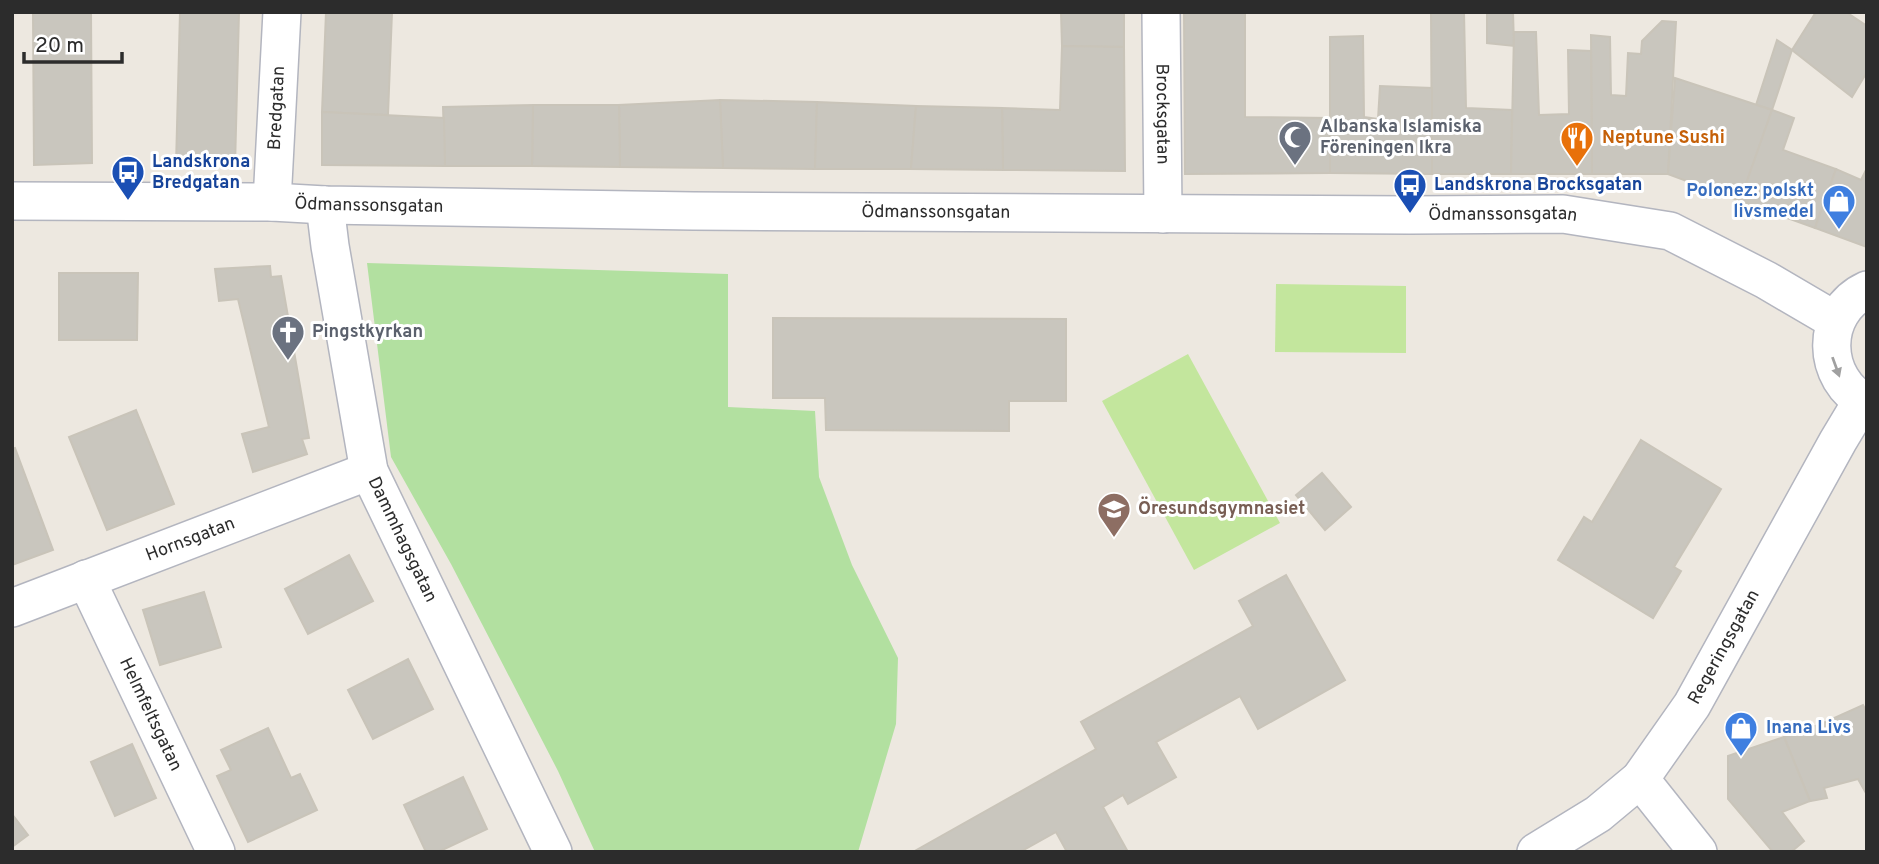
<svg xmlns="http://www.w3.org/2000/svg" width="1879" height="864" viewBox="0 0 1879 864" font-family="Overpass,sans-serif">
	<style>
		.green { fill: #b2e0a0 }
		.pitch { fill: #c3e69d }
		.building { fill: #c9c6be; stroke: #c9c4b9; stroke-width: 2 }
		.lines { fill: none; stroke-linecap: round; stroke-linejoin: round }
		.minor-casing { stroke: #b3b5bf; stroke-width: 40 }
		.minor { stroke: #fff; stroke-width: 37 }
		.oneway { fill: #a0a0a0 }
		.labels { text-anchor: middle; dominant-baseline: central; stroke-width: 6; stroke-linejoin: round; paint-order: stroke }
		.street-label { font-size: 18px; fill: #2c2c2c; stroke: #fff }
		.worship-label { font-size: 18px; font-weight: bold; fill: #5b616d; stroke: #fff; text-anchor: start }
		.food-label { font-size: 18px; font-weight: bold; fill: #c56008; stroke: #fff; text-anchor: start }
		.transit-label { font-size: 18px; font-weight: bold; fill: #164399; stroke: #fff; text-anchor: start }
		.shop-label { font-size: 18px; font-weight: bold; fill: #366cbe; stroke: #fff; text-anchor: end }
		.education-label { font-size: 18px; font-weight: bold; fill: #785e54; stroke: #fff; text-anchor: start }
	</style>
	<rect width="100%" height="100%" fill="#ede8e0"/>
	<polygon class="green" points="367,263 728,274 728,407 815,411 819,477 852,565 898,658 896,724 858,852 595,852 558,771 451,564 391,457"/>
	<g class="pitch">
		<polygon points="1276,284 1406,286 1406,353 1275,352"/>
		<polygon points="1188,354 1280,523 1194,570 1102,401"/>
	</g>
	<g class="building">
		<polygon points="33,12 91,12 92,163 34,165"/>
		<polygon points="180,12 239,12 235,167 176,165"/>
		<polygon points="326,12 392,12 388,115 322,112"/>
		<polygon points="1061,12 1124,12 1124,47 1062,46"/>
		<polygon points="1184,12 1245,12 1245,117 1330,118 1330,173 1185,174"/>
		<polygon points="1431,12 1464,12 1466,108 1512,110 1511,174 1432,174"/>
		<polygon points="1487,12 1513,12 1514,46 1487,43"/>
		<polygon points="1816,12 1846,12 1867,26 1867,72 1852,97 1792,50"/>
		<polygon points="1662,21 1676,22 1668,174 1592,174 1591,35 1610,37 1611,95 1626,96 1628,53 1641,54 1642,41"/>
		<polygon points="1514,32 1536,32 1539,115 1569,114 1568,50 1591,51 1592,174 1511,174"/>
		<polygon points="1363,36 1364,117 1378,119 1380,86 1432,88 1432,174 1330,173 1330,37"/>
		<polygon points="1777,40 1792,50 1772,110 1756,105"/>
		<polygon points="1062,46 1124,47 1125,171 1003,170 1002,108 1060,110"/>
		<polygon points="1675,78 1772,110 1740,201 1668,174"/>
		<polygon points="720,100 817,102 815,169 723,168"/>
		<polygon points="720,100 723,168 620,167 619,105"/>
		<polygon points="817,102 916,106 911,169 815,169"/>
		<polygon points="533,105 619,105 620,167 532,166"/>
		<polygon points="533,105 532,166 445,166 443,107"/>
		<polygon points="916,106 1002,108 1003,170 911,169"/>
		<polygon points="1772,110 1794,118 1783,150 1836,169 1815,228 1740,201"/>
		<polygon points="322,112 444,118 445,166 322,165"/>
		<polygon points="1867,168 1867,247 1815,228 1836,169 1861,180"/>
		<polygon points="270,266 271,277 281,276 309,438 302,439 307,454 253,472 242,434 269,427 238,299 219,301 215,269"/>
		<polygon points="59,273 138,273 137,340 59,340"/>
		<polygon points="773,318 1066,319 1066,401 1009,401 1009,431 826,430 825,398 773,398"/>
		<polygon points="136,410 174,504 107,530 69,437"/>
		<polygon points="1641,440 1721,489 1674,567 1681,571 1653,618 1558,560 1584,517 1592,522"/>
		<polygon points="15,448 53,550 12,565 12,449"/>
		<polygon points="1322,473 1351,507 1325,530 1296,495"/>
		<polygon points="349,555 373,601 308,634 285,589"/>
		<polygon points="1286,575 1345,680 1258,729 1240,696 1156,742 1176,777 1128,804 1123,795 1103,807 1128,852 1067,852 1056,832 1020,852 913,852 1096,749 1081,722 1253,626 1239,601"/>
		<polygon points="204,592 221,647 160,665 143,610"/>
		<polygon points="408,659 433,709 373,739 348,690"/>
		<polygon points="1863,705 1867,713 1867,795 1858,779 1824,788 1827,798 1810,801 1784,737 1821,724"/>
		<polygon points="268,728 291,778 300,774 317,810 248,842 217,776 231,770 221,750"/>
		<polygon points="1784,737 1810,801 1782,812 1804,841 1791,852 1773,852 1728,799 1728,756"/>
		<polygon points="132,744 156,798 115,816 91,762"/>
		<polygon points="463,777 487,829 438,852 426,852 404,805"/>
		<polygon points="12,814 28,835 12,847"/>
	</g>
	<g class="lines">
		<defs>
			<g id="minor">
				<path id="s1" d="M1161,12l2,202"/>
				<path id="s2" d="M12,201l260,1 53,3 368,6 717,4 153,-1 107,17 96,49 70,41"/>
				<path id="s3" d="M272,202l10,-190"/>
				<path id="s4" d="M325,205l5,41 39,225 184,381"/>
				<path d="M1867,290c-48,22 -46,90 0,113"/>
				<path id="s5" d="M86,579l130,273"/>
				<path id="s6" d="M12,608l357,-137"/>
				<polyline points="1640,779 1698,852"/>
				<path id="s7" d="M1536,852l62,-38 42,-35 52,-74 146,-264 24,-40"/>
			</g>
		</defs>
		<use href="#minor" class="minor-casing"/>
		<use href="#minor" class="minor"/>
	</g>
	<defs><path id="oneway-solid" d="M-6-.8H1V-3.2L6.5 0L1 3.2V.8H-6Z" transform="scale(1.75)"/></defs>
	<use class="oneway" href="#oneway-solid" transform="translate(1836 367) rotate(70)"/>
	<defs>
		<symbol id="mosque-pin" viewBox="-11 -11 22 30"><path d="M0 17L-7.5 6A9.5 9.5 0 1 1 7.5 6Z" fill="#6b7280" stroke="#fff"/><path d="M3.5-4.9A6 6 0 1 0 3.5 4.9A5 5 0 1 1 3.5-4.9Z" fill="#fff"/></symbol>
		<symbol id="restaurant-pin" viewBox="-11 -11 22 30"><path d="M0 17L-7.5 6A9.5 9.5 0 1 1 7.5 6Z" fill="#e8710a" stroke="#fff"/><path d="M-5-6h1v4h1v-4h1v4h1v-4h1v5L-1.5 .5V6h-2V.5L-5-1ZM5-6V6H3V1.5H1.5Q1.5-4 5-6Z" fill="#fff"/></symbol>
		<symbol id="bus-pin" viewBox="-11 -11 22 30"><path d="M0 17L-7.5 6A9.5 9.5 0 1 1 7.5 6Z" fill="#1a4fb4" stroke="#fff"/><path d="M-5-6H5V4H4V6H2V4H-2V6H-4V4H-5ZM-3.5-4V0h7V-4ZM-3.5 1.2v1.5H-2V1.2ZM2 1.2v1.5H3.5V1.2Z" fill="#fff"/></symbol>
		<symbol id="shop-pin" viewBox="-11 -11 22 30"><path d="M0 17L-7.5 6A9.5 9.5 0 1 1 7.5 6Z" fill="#3f7fe0" stroke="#fff"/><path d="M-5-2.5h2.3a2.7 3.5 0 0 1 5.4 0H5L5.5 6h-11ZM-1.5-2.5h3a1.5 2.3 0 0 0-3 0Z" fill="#fff"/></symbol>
		<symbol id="church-pin" viewBox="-11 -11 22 30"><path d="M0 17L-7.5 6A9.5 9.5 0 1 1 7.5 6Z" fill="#6b7280" stroke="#fff"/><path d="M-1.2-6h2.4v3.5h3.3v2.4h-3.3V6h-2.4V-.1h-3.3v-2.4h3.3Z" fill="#fff"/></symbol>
		<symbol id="school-pin" viewBox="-11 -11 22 30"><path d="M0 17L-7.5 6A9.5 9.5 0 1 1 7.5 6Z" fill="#8d6e63" stroke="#fff"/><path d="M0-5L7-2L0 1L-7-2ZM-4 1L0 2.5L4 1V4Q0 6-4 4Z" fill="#fff"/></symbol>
	</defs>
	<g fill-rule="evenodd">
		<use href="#mosque-pin" x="1276" y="118" width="38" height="52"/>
		<use href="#restaurant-pin" x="1558" y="119" width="38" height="52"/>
		<use href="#bus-pin" x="109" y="153" width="38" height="52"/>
		<use href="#bus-pin" x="1391" y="166" width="38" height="52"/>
		<use href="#shop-pin" x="1820" y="182" width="38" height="52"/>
		<use href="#church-pin" x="269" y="313" width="38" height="52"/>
		<use href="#school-pin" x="1095" y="490" width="38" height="52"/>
		<use href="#shop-pin" x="1722" y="709" width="38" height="52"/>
	</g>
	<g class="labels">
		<g class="street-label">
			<text stroke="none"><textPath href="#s3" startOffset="94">Bredgatan</textPath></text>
			<text stroke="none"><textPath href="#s1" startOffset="102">Brocksgatan</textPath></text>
			<text stroke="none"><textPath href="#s2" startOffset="357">Ödmanssonsgatan</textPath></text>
			<text stroke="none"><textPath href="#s2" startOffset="924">Ödmanssonsgatan</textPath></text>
			<text stroke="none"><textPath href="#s2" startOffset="1491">Ödmanssonsgatan</textPath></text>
			<text stroke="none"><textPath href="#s6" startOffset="191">Hornsgatan</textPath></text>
			<text stroke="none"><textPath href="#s4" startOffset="346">Dammhagsgatan</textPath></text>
			<text stroke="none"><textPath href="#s7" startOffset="284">Regeringsgatan</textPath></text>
			<text stroke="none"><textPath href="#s5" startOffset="150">Helmfeltsgatan</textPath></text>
		</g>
		<g class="worship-label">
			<text x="1320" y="127">Albanska Islamiska<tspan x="1320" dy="21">Föreningen Ikra</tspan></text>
			<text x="312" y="332">Pingstkyrkan</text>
		</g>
		<g class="food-label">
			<text x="1602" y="138">Neptune Sushi</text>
		</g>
		<g class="transit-label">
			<text x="152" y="162">Landskrona<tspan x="152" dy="21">Bredgatan</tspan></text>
			<text x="1434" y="185">Landskrona Brocksgatan</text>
		</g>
		<g class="shop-label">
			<text x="1814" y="191">Polonez: polskt<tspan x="1814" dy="21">livsmedel</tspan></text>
			<text x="1766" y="728" text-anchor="start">Inana Livs</text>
		</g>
		<g class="education-label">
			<text x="1138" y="509">Öresundsgymnasiet</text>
		</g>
	</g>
	<rect width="1879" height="864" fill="none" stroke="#2c2c2c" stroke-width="28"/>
	<path d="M24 52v10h98v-10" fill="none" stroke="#2c2c2c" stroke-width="3.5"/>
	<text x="35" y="52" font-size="21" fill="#2c2c2c" stroke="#ffffff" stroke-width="5" paint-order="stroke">20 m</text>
</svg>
